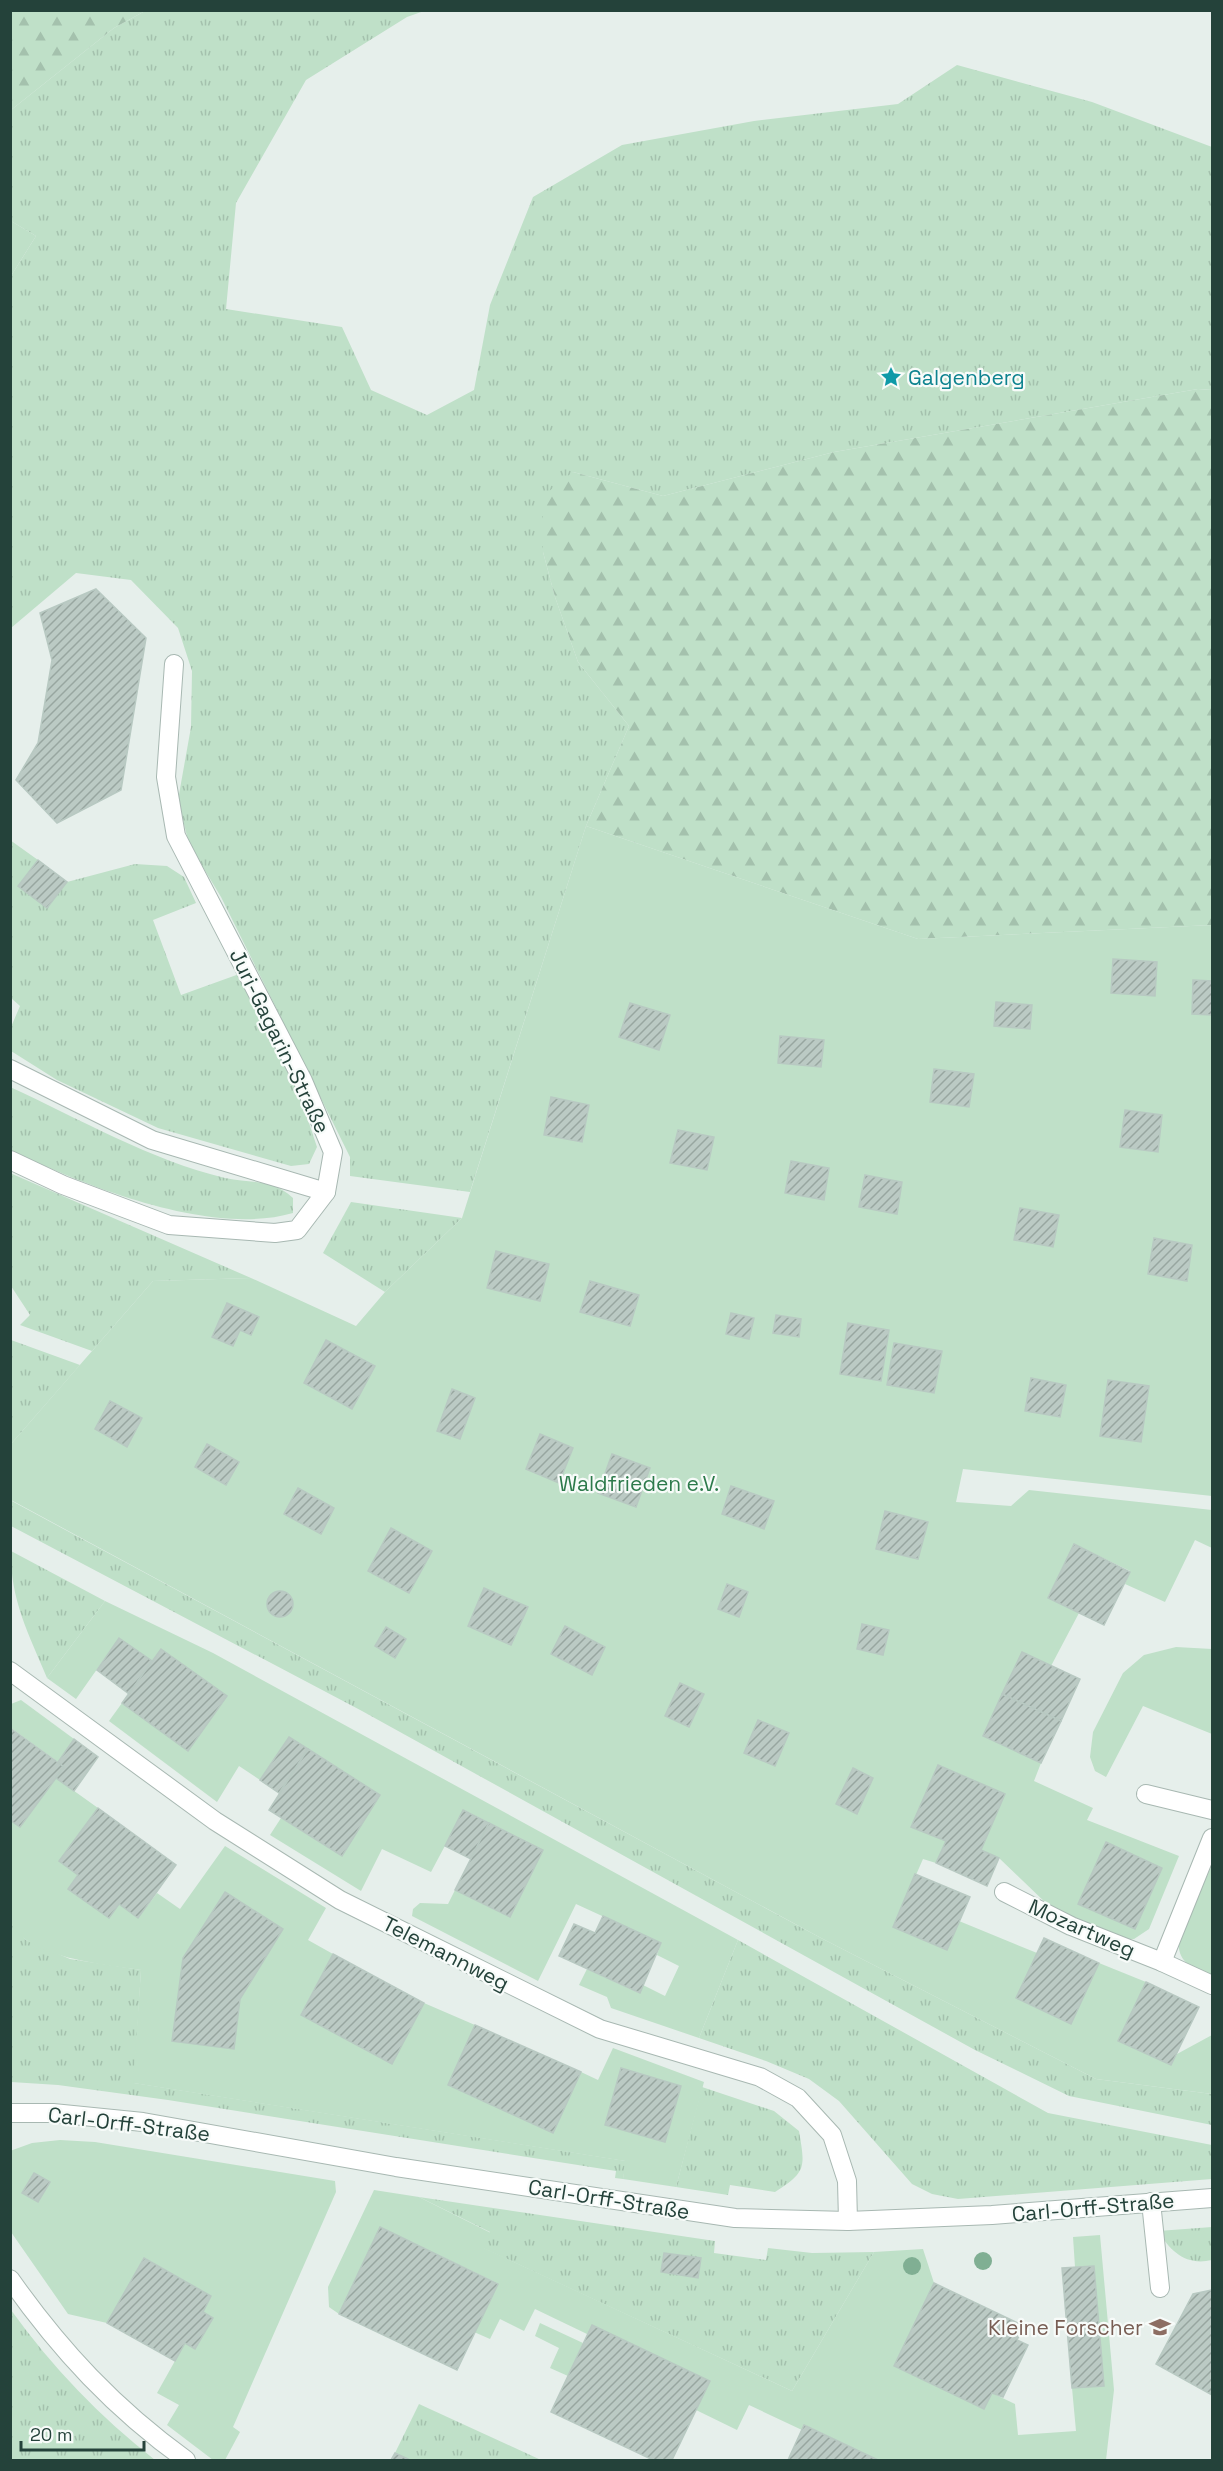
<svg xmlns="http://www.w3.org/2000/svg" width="1223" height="2471" viewBox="0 0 1223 2471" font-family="'Space Grotesk',sans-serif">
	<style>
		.grass { fill: url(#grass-tufts) }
		.forest { fill: url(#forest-firs) }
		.garden { fill: #bfe0c8 }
		.building { fill: url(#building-hatch); stroke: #b8c9c2; stroke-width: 1.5 }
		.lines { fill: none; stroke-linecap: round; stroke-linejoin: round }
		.lane-casing { stroke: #a8b8b2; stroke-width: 20 }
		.street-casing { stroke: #a8b8b2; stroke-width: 20 }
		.lane { stroke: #fff; stroke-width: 18 }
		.street { stroke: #fff; stroke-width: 18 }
		.tree { fill: #80af93 }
		.labels { text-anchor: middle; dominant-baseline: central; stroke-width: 4.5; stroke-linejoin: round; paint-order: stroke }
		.culture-label { font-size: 21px; fill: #0d838f; stroke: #f7fbf9; text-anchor: start }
		.street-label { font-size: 21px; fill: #24423a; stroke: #f7fbf9 }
		.park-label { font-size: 21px; fill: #2d7a4b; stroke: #f7fbf9 }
		.education-label { font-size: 21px; fill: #785e54; stroke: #f7fbf9; text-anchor: end }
	</style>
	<defs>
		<pattern id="grass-tufts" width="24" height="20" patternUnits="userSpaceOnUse" patternTransform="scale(1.5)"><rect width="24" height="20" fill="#bfe0c8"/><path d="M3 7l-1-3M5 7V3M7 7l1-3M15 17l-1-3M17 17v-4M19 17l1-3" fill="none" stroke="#a4c1ad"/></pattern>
		<pattern id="forest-firs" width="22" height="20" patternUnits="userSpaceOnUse" patternTransform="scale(1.5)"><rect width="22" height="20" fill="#bfe0c8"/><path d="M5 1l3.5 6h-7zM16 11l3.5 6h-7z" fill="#a4c1ad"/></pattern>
		<pattern id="building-hatch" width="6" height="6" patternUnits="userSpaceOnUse" patternTransform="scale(1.5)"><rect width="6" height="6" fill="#bbcac4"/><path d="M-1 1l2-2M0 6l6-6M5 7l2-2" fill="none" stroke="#98a6a0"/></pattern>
	</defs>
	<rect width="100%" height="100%" fill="#e6efeb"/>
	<g class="grass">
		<polygon points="145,11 424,11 407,17 306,80 236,203 226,309 342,327 371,390 427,415 474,390 490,305 533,197 622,145 754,121 898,104 957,65 1092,102 1212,147 1212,390 1198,389 834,452 663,496 573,472 543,552 555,597 578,662 629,726 586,826 470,1192 350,1176 350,1157 221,897 189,844 178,800 191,727 192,671 178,628 131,580 76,573 11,628 11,276 36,236 11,221 11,110 114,28"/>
		<polygon points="10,840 38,860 18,886 47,908 67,882 135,864 167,866 184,877 196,903 153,920 181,995 242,973 296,1084 317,1147 309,1164 291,1166 158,1128 57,1080 11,1051 11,1027 20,1006 11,998"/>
		<path d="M10,1087c70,32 140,73 215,91 27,6 46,0 68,20v15c-81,24 -209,-27 -282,-63z"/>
		<polygon points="10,1173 251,1278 153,1281 92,1351 20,1325 30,1315 11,1286"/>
		<polygon points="351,1202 462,1218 385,1292 323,1253"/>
		<polygon points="11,1340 80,1365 11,1444"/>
		<polygon points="10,1500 821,1938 1096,2079 1212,2094 1212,2125 1069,2096 975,2050 362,1711 11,1526"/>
		<path d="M11,1551l94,50 -58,77c-18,-44 -37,-78 -36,-127z"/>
		<polygon points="10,1922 26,1940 70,1959 141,1970 134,2083 626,2161 623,2179 615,2178 616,2171 168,2100 58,2085 11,2082"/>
		<polygon points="738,1940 1048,2113 1212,2145 1212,2179 958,2199 932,2194 912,2184 839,2101 809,2079 766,2061 699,2038"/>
		<path d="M702,2087l72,24 25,20c6,36 8,41 -24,61l-45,-7 -2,10 -52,-8z"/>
		<polygon points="419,2197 715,2241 714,2253 766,2260 768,2248 812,2253 874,2252 792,2391 483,2248 490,2232"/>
		<path d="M1212,2227v33c-26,6 -41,-8 -54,-29z"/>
		<path d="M11,2310c41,57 89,107 144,150h-144z"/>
		<polygon points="419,2404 541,2460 410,2460 395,2453"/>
	</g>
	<g class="forest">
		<polygon points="11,10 145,10 145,11 114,28 11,110"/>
		<polygon points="1198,389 1212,390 1212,925 918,939 586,826 629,726 578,662 555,597 543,552 543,496 573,472 663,496 834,452"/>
	</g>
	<g class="garden">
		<polygon points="11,221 36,236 11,276"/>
		<polygon points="586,826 918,939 1212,925 1212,1496 963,1469 956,1502 1011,1506 1029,1490 1212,1510 1212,1548 1195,1540 1165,1602 1125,1584 1130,1571 1074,1544 1048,1597 1079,1613 1051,1666 1022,1653 983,1736 1041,1763 1034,1781 1093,1808 1087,1820 1179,1856 1149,1929 1134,1939 1124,1939 1049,1906 999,1858 981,1850 1005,1794 938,1765 912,1827 946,1841 936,1863 923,1859 893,1927 947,1950 959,1921 1037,1953 1016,1998 1071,2024 1099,1963 1146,1982 1118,2041 1171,2065 1177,2054 1212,2035 1212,2094 1096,2079 821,1938 11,1500 11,1444 153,1281 251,1278 356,1326 385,1292 462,1218"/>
		<polygon points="105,1601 213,1653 738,1940 699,2038 611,2008 607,1997 579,1985 587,1969 639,1993 643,1985 665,1996 679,1966 657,1955 661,1943 576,1904 538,1981 412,1916 413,1909 420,1903 448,1904 455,1890 510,1917 543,1850 464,1810 431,1872 382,1849 361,1891 270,1835 281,1818 342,1856 379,1795 289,1737 260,1780 239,1766 217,1802 109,1721 122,1703 188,1750 226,1696 161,1649 152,1661 119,1638 76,1699 47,1678"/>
		<polygon points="1176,1647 1212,1649 1212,1734 1143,1706 1106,1777 1095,1771 1090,1757 1093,1732 1123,1673 1144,1655"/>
		<polygon points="21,1700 74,1739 58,1762 11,1728 11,1704"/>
		<path d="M56,1778l42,30 -38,53 18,14 31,43 10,-14 19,14 19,-25 23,16 45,-63 101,62 -18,32 25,14 -32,60 123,-11 51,22 78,108 28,-61 17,8 15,-32 91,34 -28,105 -53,-8 2,-18 -492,-78 8,-113c-33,-5 -116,-12 -130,-48 -5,-11 0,-85 -1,-102l10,7z"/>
		<path d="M1212,1865v111c-20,-9 -36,-13 -33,-38z"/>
		<polygon points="60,2140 95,2142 335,2181 336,2192 233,2427 240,2432 225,2460 213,2460 167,2425 179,2405 157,2393 185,2343 195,2348 213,2318 203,2312 211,2296 145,2258 107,2323 68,2314 11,2232 10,2151 32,2143"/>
		<polygon points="374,2190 419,2197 491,2233 484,2248 792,2391 874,2252 923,2249 934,2283 894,2366 984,2409 992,2393 1015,2404 1018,2435 1076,2431 1072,2388 1104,2386 1094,2266 1075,2267 1073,2237 1100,2235 1114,2390 1106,2460 878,2460 805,2425 802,2430 749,2405 737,2430 696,2410 709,2382 592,2325 587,2334 535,2309 524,2331 500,2319 490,2339 474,2332 497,2283 380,2227 339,2314 329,2307 328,2287"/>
		<polygon points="540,2323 583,2343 568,2376 550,2368 559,2348 535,2336"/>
	</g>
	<g class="building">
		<polygon points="96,589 146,638 121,790 57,823 16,780 38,743 52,660 40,613"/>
		<polygon points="38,860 67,882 47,908 18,886"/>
		<polygon points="1113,959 1157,962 1155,996 1111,993"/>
		<polygon points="1193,980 1212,981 1212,1015 1192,1014"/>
		<polygon points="996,1002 1032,1005 1030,1029 994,1026"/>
		<polygon points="630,1003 670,1015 659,1050 619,1037"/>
		<polygon points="780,1036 824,1040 821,1067 778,1063"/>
		<polygon points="934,1069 974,1074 969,1107 930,1102"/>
		<polygon points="551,1097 589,1105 582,1142 544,1135"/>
		<polygon points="1125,1110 1162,1115 1158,1152 1120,1147"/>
		<polygon points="678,1130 714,1137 707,1170 670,1163"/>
		<polygon points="791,1161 829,1168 824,1200 785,1193"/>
		<polygon points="865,1175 902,1182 897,1214 859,1207"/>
		<polygon points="1020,1208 1059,1215 1053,1247 1014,1240"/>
		<polygon points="1154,1238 1192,1245 1187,1281 1148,1274"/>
		<polygon points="496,1251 549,1264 540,1301 487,1288"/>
		<polygon points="590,1281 639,1295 630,1326 580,1312"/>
		<polygon points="227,1303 259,1317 251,1335 240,1330 233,1346 212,1337"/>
		<polygon points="731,1313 754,1318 749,1339 726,1334"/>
		<polygon points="776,1315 801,1319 799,1337 773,1333"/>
		<polygon points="848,1323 889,1330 881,1381 840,1374"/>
		<polygon points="326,1340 375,1366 352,1409 304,1383"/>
		<polygon points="894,1343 942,1351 934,1393 887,1385"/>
		<polygon points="1031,1378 1066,1385 1060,1417 1025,1411"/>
		<polygon points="1108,1380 1149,1386 1141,1442 1100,1436"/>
		<polygon points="452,1389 475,1398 460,1439 437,1431"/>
		<polygon points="110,1401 142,1418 127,1447 95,1429"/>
		<polygon points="540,1434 573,1448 559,1483 526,1469"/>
		<polygon points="207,1444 239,1462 226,1485 195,1467"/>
		<polygon points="612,1454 650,1468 636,1507 598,1493"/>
		<polygon points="731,1486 774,1501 764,1529 722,1514"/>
		<polygon points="298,1488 334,1508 321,1534 284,1514"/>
		<polygon points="885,1511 928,1522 918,1559 876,1549"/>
		<polygon points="391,1528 432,1551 409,1593 368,1571"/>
		<polygon points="1074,1544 1130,1572 1104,1625 1048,1598"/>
		<polygon points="727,1584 748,1592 739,1617 718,1609"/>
		<polygon points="484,1588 528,1607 511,1645 468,1626"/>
		<circle cx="280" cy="1604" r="13"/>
		<polygon points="862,1624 889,1630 883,1655 857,1649"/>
		<polygon points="565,1626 605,1647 592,1675 551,1654"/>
		<polygon points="386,1627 406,1639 395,1658 375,1646"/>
		<polygon points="119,1638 152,1661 129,1694 97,1670"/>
		<polygon points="161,1649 227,1696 188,1751 122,1703"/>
		<polygon points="1022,1652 1080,1679 1061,1721 1002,1694"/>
		<polygon points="680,1683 704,1694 689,1727 665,1716"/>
		<polygon points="1002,1694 1061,1721 1041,1763 983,1736"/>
		<polygon points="758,1720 789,1733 775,1766 744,1753"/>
		<polygon points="10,1728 64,1767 20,1827 10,1820"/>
		<polygon points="289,1737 308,1749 279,1793 260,1780"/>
		<polygon points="74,1739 98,1757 74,1791 56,1778 64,1767 58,1762"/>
		<polygon points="308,1749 380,1795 342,1856 269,1810"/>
		<polygon points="938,1765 1005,1794 981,1850 999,1858 987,1886 936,1863 946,1841 911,1827"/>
		<polygon points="853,1768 873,1778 857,1814 836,1804"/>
		<polygon points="98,1808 176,1865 138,1918 119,1904 109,1918 68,1889 78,1875 59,1861"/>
		<polygon points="463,1810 489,1823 471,1859 445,1846"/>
		<polygon points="489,1823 543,1850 510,1917 455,1890"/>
		<polygon points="1106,1842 1162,1868 1135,1929 1078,1904"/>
		<polygon points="915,1874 970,1897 947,1950 893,1927"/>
		<polygon points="225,1892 283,1929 240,1999 234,2049 172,2041 183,1958"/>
		<polygon points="603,1916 661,1943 640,1993 559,1956 574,1924 595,1933"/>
		<polygon points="1044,1938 1099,1963 1071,2024 1016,1998"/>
		<polygon points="333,1954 424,2003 392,2064 301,2015"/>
		<polygon points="1146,1982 1199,2007 1171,2065 1118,2041"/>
		<polygon points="475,2025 581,2072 553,2133 448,2085"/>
		<polygon points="621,2068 681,2086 665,2142 605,2125"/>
		<polygon points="34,2173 50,2182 38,2202 22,2193"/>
		<polygon points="380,2227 498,2284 457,2370 339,2314"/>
		<polygon points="664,2253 701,2258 698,2278 661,2272"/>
		<polygon points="144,2258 211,2296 203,2312 213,2318 195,2349 185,2343 175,2361 107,2323"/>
		<polygon points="1094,2266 1104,2386 1072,2388 1062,2268"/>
		<polygon points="934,2283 1024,2326 1017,2340 1028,2345 1003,2397 992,2393 984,2409 894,2366"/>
		<polygon points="1212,2290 1212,2395 1156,2364 1193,2294"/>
		<polygon points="592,2325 710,2381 672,2460 653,2460 551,2412"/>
		<polygon points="804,2425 878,2460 788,2460"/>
		<polygon points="395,2453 410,2460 391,2460"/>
	</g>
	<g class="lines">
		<defs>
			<g id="lane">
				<polyline points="10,1069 152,1140 326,1192"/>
				<polyline points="10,1160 63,1185 169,1225 275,1233 297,1230 326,1192 333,1152 303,1081 176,836 166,777 174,664"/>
				<polyline points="1151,2202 1160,2288"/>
			</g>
			<g id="street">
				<polyline points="10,1671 215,1821 340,1900 600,2029 760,2077 798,2098 832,2135 847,2181 848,2221"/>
				<polyline points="1146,1794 1212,1810"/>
				<polyline points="1004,1892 1071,1926 1162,1962 1212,1838"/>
				<polyline points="1162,1962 1212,1985"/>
				<polyline points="10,2113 53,2113 143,2122 396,2167 735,2218 848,2221 992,2215 1212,2198"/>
				<path d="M10,2279c50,71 105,130 176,181"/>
			</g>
		</defs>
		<use href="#lane" class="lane-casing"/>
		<use href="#street" class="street-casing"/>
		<use href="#lane" class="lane"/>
		<use href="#street" class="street"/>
	</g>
	<g class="tree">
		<circle cx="983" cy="2261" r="9"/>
		<circle cx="912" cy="2266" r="9"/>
	</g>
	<defs>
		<symbol id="sight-bare" viewBox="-9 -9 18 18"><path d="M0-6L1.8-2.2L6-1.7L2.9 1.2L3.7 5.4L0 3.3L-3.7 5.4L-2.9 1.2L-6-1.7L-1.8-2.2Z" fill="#0f9aa8" stroke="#f7fbf9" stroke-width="2.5" paint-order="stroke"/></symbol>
		<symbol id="school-bare" viewBox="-9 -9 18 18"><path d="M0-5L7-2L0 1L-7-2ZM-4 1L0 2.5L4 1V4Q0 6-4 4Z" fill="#8d6e63" stroke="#f7fbf9" stroke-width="2.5" paint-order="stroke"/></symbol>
	</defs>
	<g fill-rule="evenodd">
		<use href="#sight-bare" x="876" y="362" width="30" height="30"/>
		<use href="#school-bare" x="1145" y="2312" width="30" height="30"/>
	</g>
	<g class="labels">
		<g class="culture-label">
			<text x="908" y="377">Galgenberg</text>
		</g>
		<g class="street-label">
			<text transform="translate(280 1041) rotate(64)">Juri-Gagarin-Straße</text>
			<text transform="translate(1082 1928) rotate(24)">Mozartweg</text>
			<text transform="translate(446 1953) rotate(27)">Telemannweg</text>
			<text transform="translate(129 2124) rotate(7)">Carl-Orff-Straße</text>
			<text transform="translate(609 2199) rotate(9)">Carl-Orff-Straße</text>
			<text transform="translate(1093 2207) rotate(-5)">Carl-Orff-Straße</text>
		</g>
		<g class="park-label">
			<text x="639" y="1483">Waldfrieden e.V.</text>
		</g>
		<g class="education-label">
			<text x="1143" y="2327">Kleine Forscher</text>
		</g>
	</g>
	<rect width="1223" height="2471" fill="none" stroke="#24423a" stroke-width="24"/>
	<path d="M21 2441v9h123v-9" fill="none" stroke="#24423a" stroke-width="3"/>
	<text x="30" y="2441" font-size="18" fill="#24423a" stroke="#f7fbf9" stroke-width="4.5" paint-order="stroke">20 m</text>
</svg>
